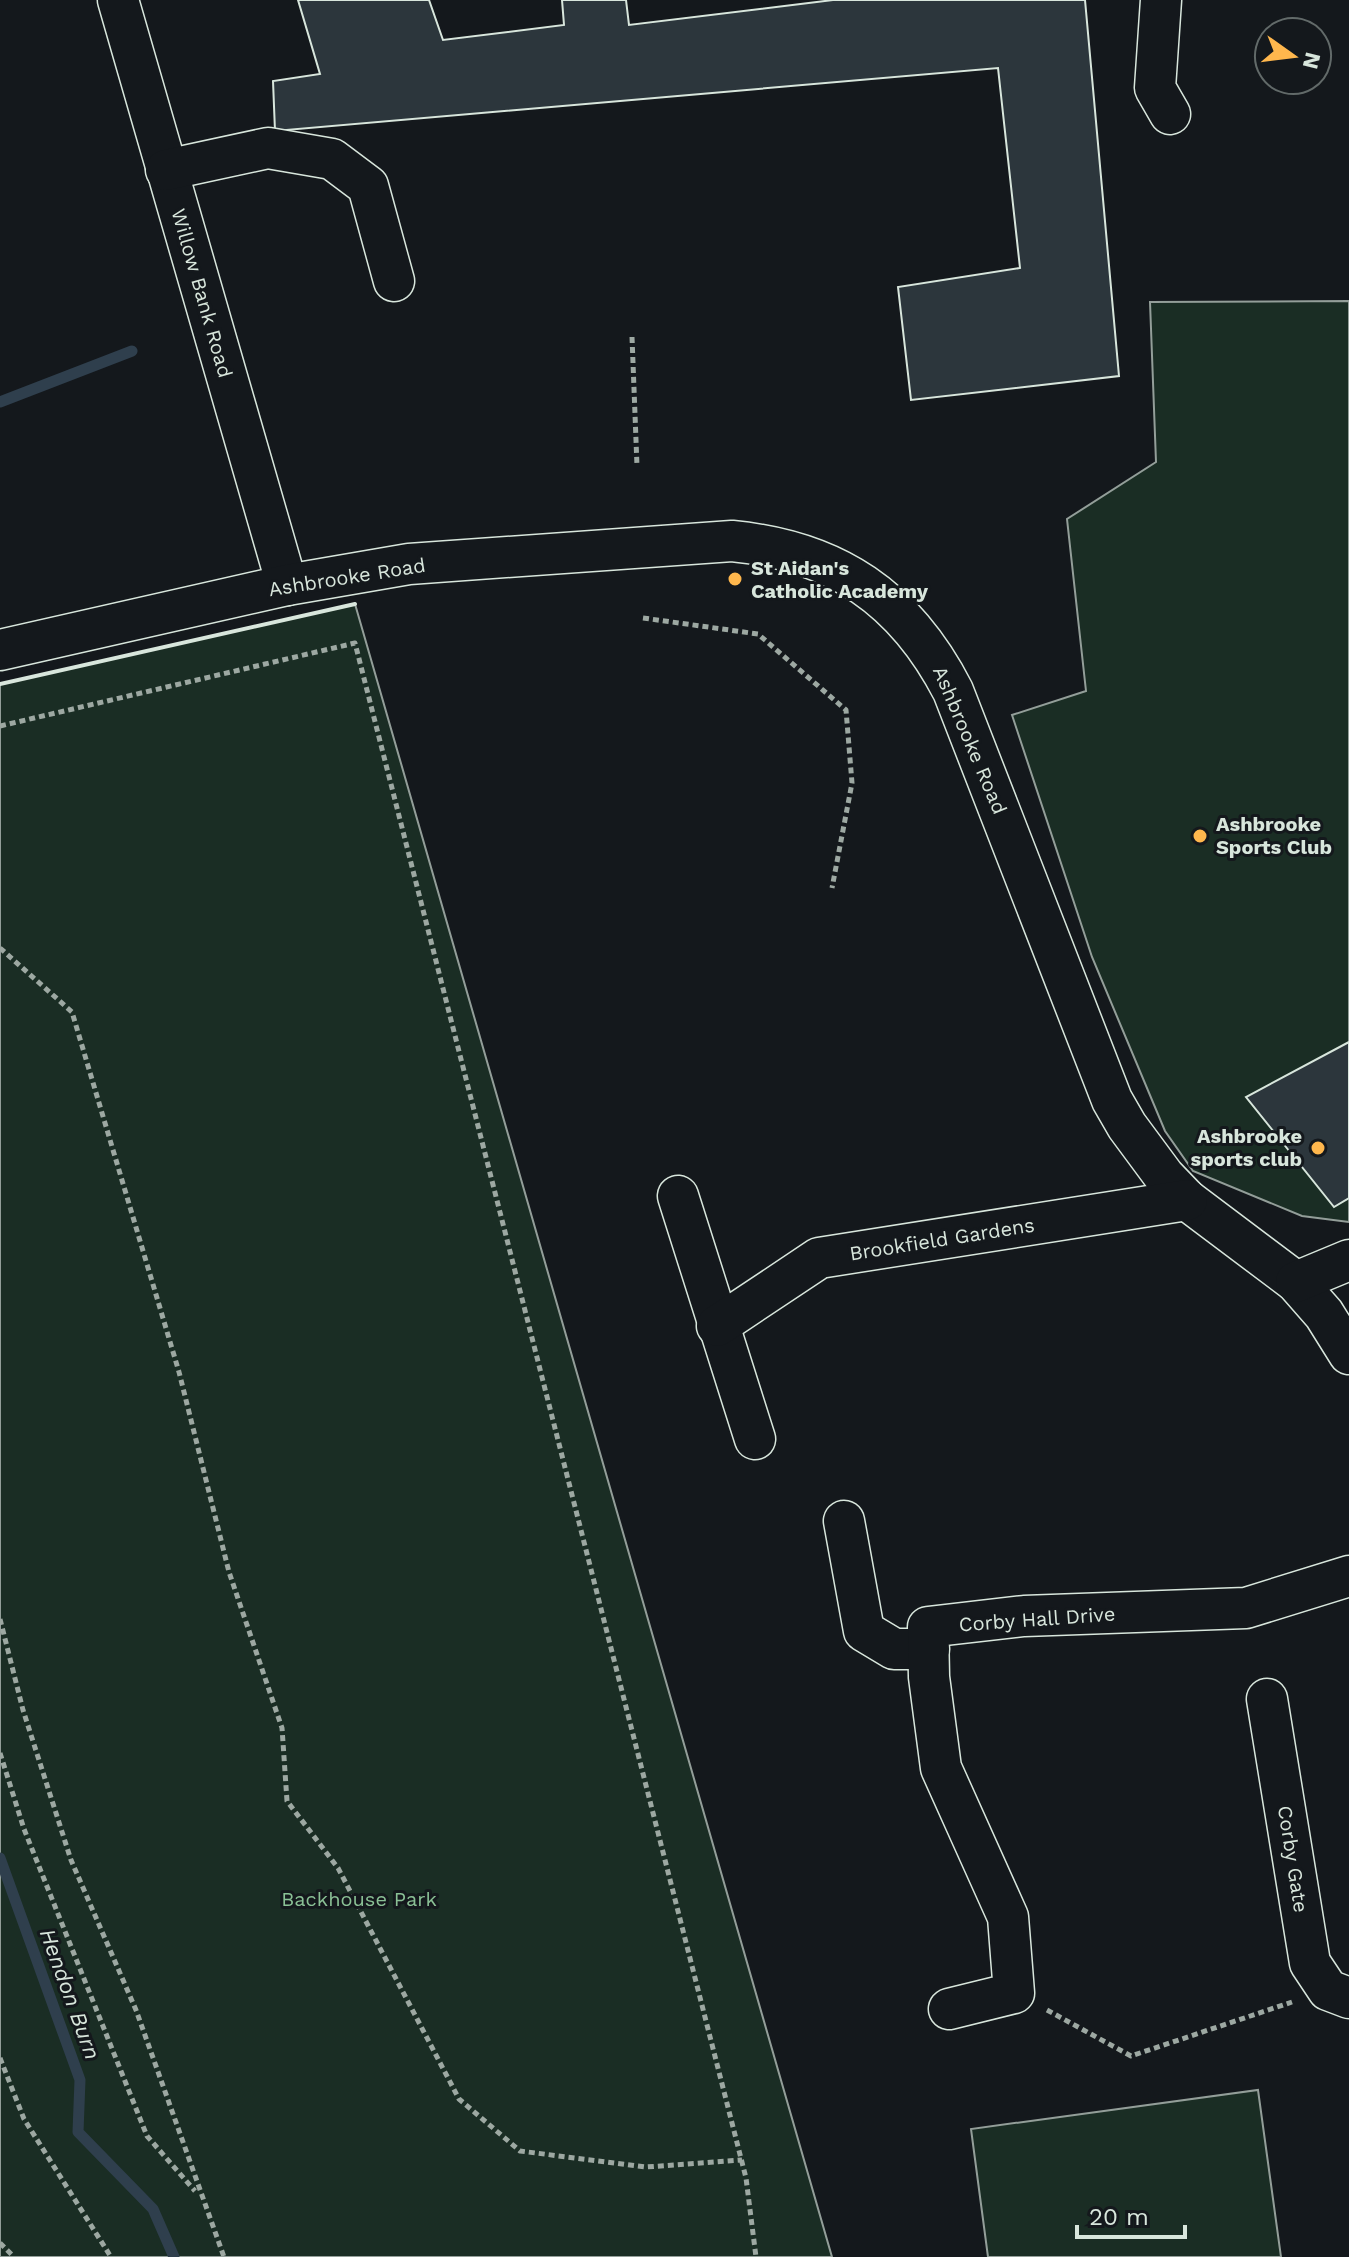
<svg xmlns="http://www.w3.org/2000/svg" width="1349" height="2257" viewBox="0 0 1349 2257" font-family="'Work Sans',sans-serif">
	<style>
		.green { fill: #1a2d24; stroke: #939e99; stroke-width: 2 }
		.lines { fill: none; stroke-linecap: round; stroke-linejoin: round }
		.stream { stroke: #2f3f4d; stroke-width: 11 }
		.building { fill: #2c363c; stroke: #d8e6dc; stroke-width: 2 }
		.minor-casing { stroke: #d8e6dc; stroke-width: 43 }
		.path { stroke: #9da8a2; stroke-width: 5; stroke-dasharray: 6 4; stroke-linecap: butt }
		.minor { stroke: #14181c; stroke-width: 40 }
		.wall { stroke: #d8e6dc; stroke-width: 4 }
		.poi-dot { fill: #ffb74d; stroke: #14181c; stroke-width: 3 }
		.labels { text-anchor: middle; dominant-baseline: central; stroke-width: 6; stroke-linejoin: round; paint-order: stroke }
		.street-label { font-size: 20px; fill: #d8e6dc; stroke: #14181c }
		.poi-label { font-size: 20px; font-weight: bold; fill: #d8e6dc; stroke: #14181c; text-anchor: start }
		.park-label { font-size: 20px; fill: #8ac095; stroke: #14181c }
		.water-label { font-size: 22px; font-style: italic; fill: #d8e6dc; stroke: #14181c }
	</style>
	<rect width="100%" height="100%" fill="#14181c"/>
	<g class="green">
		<polygon points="1349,301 1349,1222 1302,1216 1193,1171 1165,1131 1092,957 1012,715 1086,691 1067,519 1156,462 1150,302"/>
		<polygon points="355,604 832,2257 0,2257 0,684"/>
		<polygon points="1258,2090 1281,2257 988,2257 971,2129"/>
	</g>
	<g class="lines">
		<g class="stream">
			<polyline points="0,402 132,351"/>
			<polyline points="0,1858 80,2080 78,2132 153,2209 174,2257"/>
		</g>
	</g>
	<g class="building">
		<polygon points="298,0 429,0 443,40 564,25 562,0 626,0 629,25 833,0 1085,0 1119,376 911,400 898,287 1020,268 998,68 275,131 273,81 320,74"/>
		<polygon points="1349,1042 1349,1198 1334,1207 1246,1097"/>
	</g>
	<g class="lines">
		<defs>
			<g id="minor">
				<polyline points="118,0 287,585"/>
				<polyline points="1161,0 1155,88 1170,114"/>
				<polyline points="166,170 268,148 332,159 368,186 394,281"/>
				<path d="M0,650l287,-65 122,-21 323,-23c104,10 173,57 221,150l159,409 15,26 37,50 23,24 109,82 28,32 25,40"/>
				<polyline points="678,1196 755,1439"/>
				<polyline points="1296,1282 1349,1260"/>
				<polyline points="717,1326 819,1258 1187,1200"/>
				<polyline points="844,1521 864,1631 894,1649 929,1649"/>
				<polyline points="1267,1699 1310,1963 1328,1990 1349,1998"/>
				<polyline points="949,2009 1014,1993 1008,1917 941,1768 929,1677 928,1627 1024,1616 1246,1608 1349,1576"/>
			</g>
		</defs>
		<use href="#minor" class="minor-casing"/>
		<g class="path">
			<polyline points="632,337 637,466"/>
			<polyline points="643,618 758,634 846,710 852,783 832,888"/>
			<polyline points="0,726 355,643 746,2178 756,2257"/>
			<polyline points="0,948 72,1012 179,1372 229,1572 282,1728 287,1801 338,1868 459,2099 520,2151 646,2167 742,2160"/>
			<polyline points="0,1619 23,1710 71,1860 136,2010 224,2257"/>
			<polyline points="0,1753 24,1829 147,2136 195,2191"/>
			<polyline points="1047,2010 1131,2056 1292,2002"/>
			<polyline points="0,2058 24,2119 111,2257"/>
			<polyline points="0,2243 14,2257"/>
		</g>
		<use href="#minor" class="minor"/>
		<polyline class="wall" points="0,684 355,604"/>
	</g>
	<g class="poi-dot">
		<circle cx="735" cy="579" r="8"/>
		<circle cx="1200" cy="836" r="8"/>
		<circle cx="1318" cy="1148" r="8"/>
	</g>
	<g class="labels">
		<g class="street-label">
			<text transform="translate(202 293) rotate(74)">Willow Bank Road</text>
			<text transform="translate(347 577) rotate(-9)">Ashbrooke Road</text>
			<text transform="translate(970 740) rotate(67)">Ashbrooke Road</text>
			<text transform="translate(942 1239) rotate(-9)">Brookfield Gardens</text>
			<text transform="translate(1037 1619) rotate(-4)">Corby Hall Drive</text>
			<text transform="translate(1293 1859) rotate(81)">Corby Gate</text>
		</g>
		<g class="poi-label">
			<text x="751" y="568">St Aidan's<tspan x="751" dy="23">Catholic Academy</tspan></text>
			<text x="1216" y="824">Ashbrooke<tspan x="1216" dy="23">Sports Club</tspan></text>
			<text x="1302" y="1136" text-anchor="end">Ashbrooke<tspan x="1302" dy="23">sports club</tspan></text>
		</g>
		<g class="park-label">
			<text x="359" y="1899">Backhouse Park</text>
		</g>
		<g class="water-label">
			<text transform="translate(70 1994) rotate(70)">Hendon Burn</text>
		</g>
	</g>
	<g transform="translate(1293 56) rotate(104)"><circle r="38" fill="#14181c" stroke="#626a69" stroke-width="2"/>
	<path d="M0-6L14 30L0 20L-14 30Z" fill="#ffb74d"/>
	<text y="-12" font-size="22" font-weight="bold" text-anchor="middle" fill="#d8e6dc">N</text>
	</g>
	<path d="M1077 2225v12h108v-12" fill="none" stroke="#d8e6dc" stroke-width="4"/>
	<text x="1089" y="2225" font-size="24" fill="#d8e6dc" stroke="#14181c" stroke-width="6" paint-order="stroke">20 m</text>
</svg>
